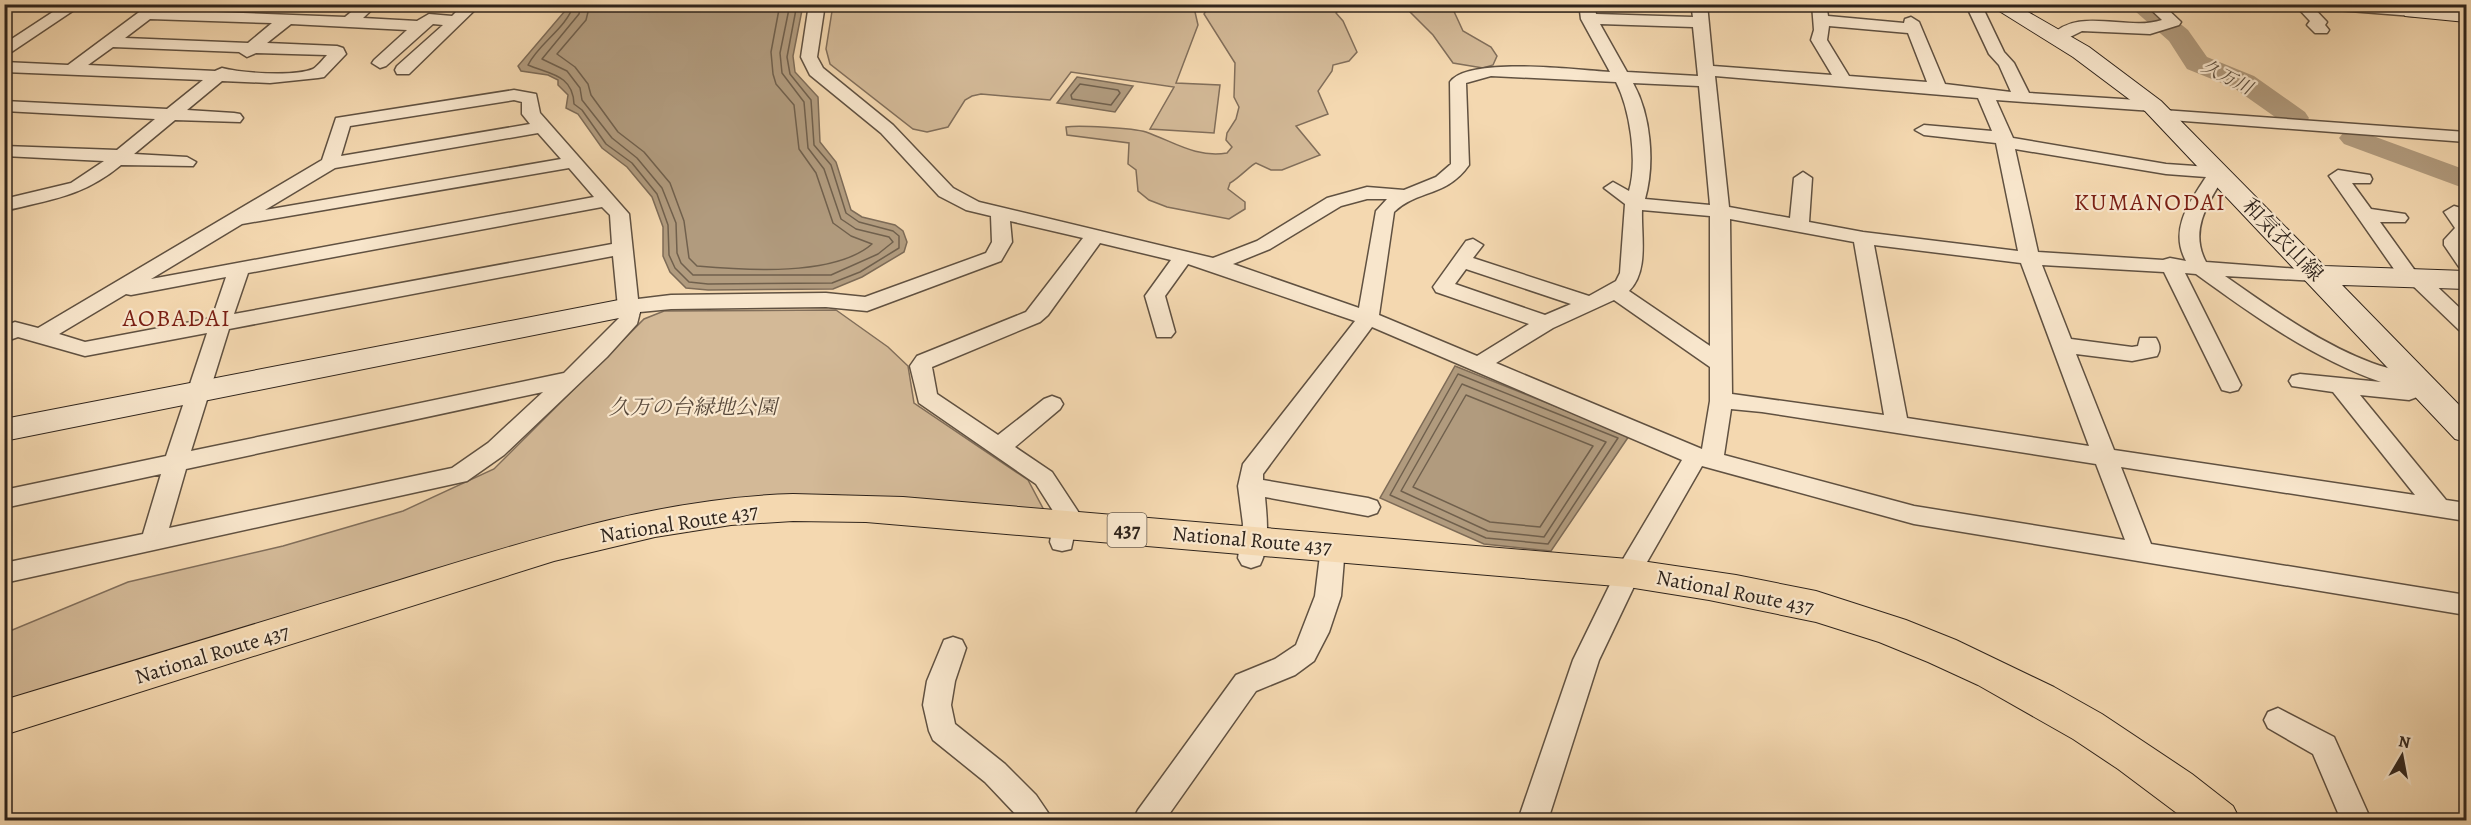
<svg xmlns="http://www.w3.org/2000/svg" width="2471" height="825" viewBox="0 0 2471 825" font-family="Alegreya,'Noto Serif JP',serif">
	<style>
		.green { fill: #d3b997; stroke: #816e5a; stroke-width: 1.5 }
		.water { fill: #b19b7e; stroke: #7d6b57; stroke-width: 1.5 }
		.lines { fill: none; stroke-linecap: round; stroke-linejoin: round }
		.shore { stroke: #70604d; stroke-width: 1.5 }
		.river { fill: #b19b7e; fill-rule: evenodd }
		.street-casing { stroke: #605141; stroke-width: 3 }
		.secondary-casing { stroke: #2f241c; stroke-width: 2 }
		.highway-casing { stroke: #2f241c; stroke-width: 2 }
		.street { fill: #f8e6cc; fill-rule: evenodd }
		.secondary { fill: #f8e6cc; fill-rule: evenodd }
		.highway { fill: #f4d8b0; fill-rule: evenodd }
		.labels { text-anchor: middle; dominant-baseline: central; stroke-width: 4.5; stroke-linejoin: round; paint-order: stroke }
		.far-water-label { font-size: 18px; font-style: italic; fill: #5c4e3e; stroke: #f8e6cc }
		.shield { fill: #f8e6cc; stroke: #6b5e51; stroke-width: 1.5 }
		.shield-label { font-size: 20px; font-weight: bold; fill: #2f241c }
		.street-label { font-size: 21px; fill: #2f241c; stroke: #f8e6cc }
		.park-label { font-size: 21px; font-style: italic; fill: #58493b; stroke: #f8e6cc }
		.quarter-label { font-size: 24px; letter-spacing: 1.5px; fill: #7a1f14; stroke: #f8e6cc }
	</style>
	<rect width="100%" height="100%" fill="#f4d8b0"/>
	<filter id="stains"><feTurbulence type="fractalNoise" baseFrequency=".00333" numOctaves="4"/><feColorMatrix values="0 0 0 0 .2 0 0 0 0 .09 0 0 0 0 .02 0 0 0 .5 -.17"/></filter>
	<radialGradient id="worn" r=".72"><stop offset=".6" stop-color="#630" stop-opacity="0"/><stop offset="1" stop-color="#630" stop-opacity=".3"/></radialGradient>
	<g class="green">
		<path d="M1210,4l132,1 -6,8 7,8 14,31 -8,9 -16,4 -1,6 -14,20 10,23 -32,12 24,29 -38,15h-11l-15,-7c-4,1 -17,15 -26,20l-2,6 17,13v7l-16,10 -62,-12 -18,-7 -11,-9 -2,-21 -8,-6 1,-21 -62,-8 -1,-8c12,-2 67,1 80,5 28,10 50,26 81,21l5,-6 -6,-7 1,-7 9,-14 3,-12 -5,-10 1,-34 -31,-49z"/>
		<polygon points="833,5 1203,5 1195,12 1198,25 1176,83 1220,85 1214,133 1150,129 1174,87 1071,72 1050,100 981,94 972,96 965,100 948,127 927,132 913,129 830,64 826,49"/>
		<polygon points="1403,5 1451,5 1463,31 1491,47 1497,56 1493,65 1483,68 1453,63 1433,35"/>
		<polygon points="836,310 888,347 908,366 914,403 1028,480 1045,512 832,495 722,500 665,512 5,702 5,633 128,582 283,546 403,511 494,469 644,319 664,311"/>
	</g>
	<g class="water">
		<polygon points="570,5 803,5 793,56 795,72 818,97 820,142 836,162 851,210 862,217 895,225 903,231 907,242 904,252 862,277 833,289 708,290 686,288 670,272 663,256 663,227 652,197 627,167 602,148 578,114 566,108 568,95 558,85 558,80 548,75 521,71 518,66"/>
		<polygon points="1077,77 1133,86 1115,112 1057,103"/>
		<polygon points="1455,366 1629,436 1551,551 1484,544 1380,498"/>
	</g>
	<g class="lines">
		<g class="shore">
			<path d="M574,4c-8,25 -34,38 -46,61 20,9 45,9 46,39l8,6 24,34 26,19 25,31 11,31 1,30 6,13 14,14 19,2 124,-1 28,-11 39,-24v-12l-6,-5 -34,-9 -13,-9 -15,-48 -17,-20 -3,-45 -21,-26 -3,-17 10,-53"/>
			<polyline points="581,4 579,14 542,59 567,71 580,88 582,100 612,138 637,158 662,188 676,223 677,253 681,263 693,275 831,275 878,254 893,242 889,237 856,229 841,219 824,169 808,148 804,102 782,73 780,53 790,4"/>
			<path d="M590,4l-4,16 -29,34 18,13 13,17 3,11 27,37 26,20 26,31 14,38 5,37 8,8c48,4 137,11 175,-22l-21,-8 -18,-13 -17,-50 -17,-24 -5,-44 -18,-21 -3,-10 -2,-22 9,-48"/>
			<polygon points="1080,84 1118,90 1120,93 1111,105 1072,99 1071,95"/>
			<polygon points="1458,374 1618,438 1548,544 1486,538 1390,495"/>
			<polygon points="1462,384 1606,442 1544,537 1488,531 1401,491"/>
			<polygon points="1466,395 1593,446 1540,527 1490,522 1413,487"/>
		</g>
		<g class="river">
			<polygon points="2127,4 2156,4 2188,30 2207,57 2254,76 2305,112 2309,118 2305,124 2295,127 2285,124 2234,88 2187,69 2169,41"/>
			<polygon points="2354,129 2466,170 2466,189 2344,144 2339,138 2344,132"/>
		</g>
		<defs>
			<g id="street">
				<polygon points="65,4 83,4 4,57 4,44"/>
				<path d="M150,4h16l-4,6 183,7 16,-13h17l-15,14 54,3 12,-7 23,2 12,-12h17l-72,70h-12l-2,-4 2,-4 46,-41 -10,-1 -47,42 -6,2 -8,-5 2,-3 33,-30 -116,-6 -24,19 70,3 6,2 3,6 -22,23 -6,1 -48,5 -48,-2 -35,29 47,3 6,1 3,4 -3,4 -65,-2 -41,34 53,3 9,5 -3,4 -72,-1c-39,32 -69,34 -117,46v-12l67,-16 33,-22 -100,-5v-10l113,4 38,-31 -151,-8v-10l163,8 36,-29 -199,-8v-10l64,3zM150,19l122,4 -24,20 -123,-5zM113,47l126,5 8,5 9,-4 71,2c-4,4 -9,11 -14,14 -19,8 -72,4 -91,-1l-7,3 -127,-6z"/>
				<path d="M809,4h16l-8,53 6,11 70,57 60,63 26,14 234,56 44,-17 70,-43 40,-11 37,3 32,-13 15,-13 -1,-82c18,-26 128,-12 160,-10l-29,-53 -1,-8h-59l-5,-2 -2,-5h80l2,10 97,3 -2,-13h16l6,62 119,9 -21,-35 3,-10 -2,-26h14l2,12 76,7 1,-4 6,-2 8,5 26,62 66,8 -12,-27 -10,-11 -23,-49 15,-1 23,48 10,11 15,30 124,8 9,5 -9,5 -157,-11 17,38 153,26 58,4 3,4c-17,28 -39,57 -21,90l118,9 3,4 -3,4 -7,2 -92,-5c46,32 94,67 147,87 19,7 38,10 58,16l3,5 -3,5 -11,2 -2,6 -8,3 -49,-5 86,105 20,3v18l-345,-54 30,77 315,51v20l-552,-91 -212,-58 -63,110 -40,84 -51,160h-30l55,-160 46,-94 63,-106 -310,-133 -109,147v6l105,18 9,3 3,6 -3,6 -9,3 -103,-19c2,22 5,49 -5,68l-9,3 -9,-3 -4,-7 5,-34 -5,-38 5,-22 112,-143 -167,-57 -23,32 10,36 -4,5h-14l-12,-41 26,-36 -71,-17 -52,72 -8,7 -108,45 5,27 61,41 46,-36 8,-3 8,3 3,5 -3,5 -45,38 37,25 27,41 -8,36 -9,2 -9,-2 -3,-7 5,-28 -19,-30 -117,-81 -9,-37 7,-10 109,-44 57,-74 -73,-17 2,21 -11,19 -134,50 -41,-4 -155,2 -31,3 -3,12 -30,33 -103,98 -37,26 -463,102v-20l139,-29 18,-60 -157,34v-18l162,-34 41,-123 -122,23 -67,-19 -14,5v-16l11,-4 23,6 284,-168 14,-42 178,-28 22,4 4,19 89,101 9,85 33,-4 155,-2 39,4 121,-44 6,-11 -1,-26 -25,-6 -27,-14 -58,-63 -71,-58 -9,-18zM1600,24l93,3 5,49 -71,-4zM1829,26l79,7 19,49 -78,-6 -22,-36zM1491,76l125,6c14,27 22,79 13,109l-16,-9 -9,6 21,16 -5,69 -4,8 -27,15 -116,-38 10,-13 -10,-6 -7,2 -33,46 3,5 93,32 -52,32 -98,-41 15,-103c22,-22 53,-15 75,-47l-3,-82zM1715,76l263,22 14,33 -68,-6 -9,5 9,5 72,8 22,108 -155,-19 -54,-10 3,-44 -9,-6 -9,6 -4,40 -61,-11zM1633,83l66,3 11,119 -65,-6c10,-35 6,-84 -12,-116zM514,100l8,2v12l8,10 -189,32 9,-30zM538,133l23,26 -296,51 70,-42zM2015,149l151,25 40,3c-17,26 -37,53 -20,84l-16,-3 -7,2 -125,-8zM569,168l25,29 -443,82 91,-55zM1367,199h20l-11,12 -17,97 -126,-44 37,-15 71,-43zM602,207l8,8 2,29 -378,70 14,-41zM1642,210l68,6v130l-81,-55c20,-20 12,-55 13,-81zM1730,219l124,23 30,173 -152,-21zM1874,245l147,18 68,183 -182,-28zM613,256l6,62 -55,55 -373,78 38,-122zM2042,265l122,7 58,118 8,2 8,-2 3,-5 -56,-112 11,1c58,42 116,84 185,108l-81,-8 -8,2 -3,5 3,5 41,6 82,103 -301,-45 -38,-96 56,7 25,-5c4,-7 3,-11 -1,-18h-16l-2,8 -6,1 -61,-8zM1466,269l105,35 -26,11 -90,-31zM226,277l-14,41 -127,24 -26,-8 67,-40 5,1zM1614,300l96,67v34l-8,48 -206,-86 57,-35zM543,392l-55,51 -36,25 -283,60 17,-59zM1731,409l31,3 334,52 29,76 -211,-34 -190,-51z"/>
				<path d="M2145,4h17l19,18 -2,3 -29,9 -68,-3 -24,12 -8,-5c25,-33 78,-6 112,-18z"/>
				<polygon points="2294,4 2310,4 2327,22 2325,25 2329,30 2327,33 2315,33 2307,25 2310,21"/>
				<path d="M2317,4c18,0 93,-4 104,7l-8,5 -89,-7z"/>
				<polygon points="2163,110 2466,132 2466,142 2157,119 2154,115"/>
				<polygon points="2338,170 2370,175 2372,179 2370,183 2352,183 2371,209 2405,214 2408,218 2405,222 2380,222 2416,272 2424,274 2466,314 2466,332 2459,330 2411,284 2403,282 2329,176"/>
				<polygon points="2454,206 2461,208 2466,217 2466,238 2464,241 2466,249 2466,269 2459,267 2444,245 2444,240 2455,228 2444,212"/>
				<polygon points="1333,537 1342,540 1345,547 1341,596 1329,632 1314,661 1295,675 1256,691 1165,820 1133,820 1138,810 1236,675 1275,659 1296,645 1315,596 1321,547 1324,540"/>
				<polygon points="953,637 962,640 966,648 955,681 951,705 955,724 1005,764 1036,795 1053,820 1021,820 985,782 933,740 929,731 923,705 927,681 944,640"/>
				<polygon points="2278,708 2334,737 2371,820 2341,820 2313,754 2268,728 2264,720 2268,712"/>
			</g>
			<g id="secondary">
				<polygon points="1988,4 2014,4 2089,47 2161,101 2324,266 2466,271 2466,289 2342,285 2466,412 2466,442 2455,439 2145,111 2073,57"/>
				<polygon points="2413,4 2466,10 2466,22 2405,16 2402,11 2405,6"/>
				<polygon points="629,298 639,300 643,307 639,314 4,441 4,419"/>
			</g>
			<path id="highway" d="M793,494l110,3 725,62 108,16 80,16 90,29 50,20 98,47 48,27 90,60 41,32 7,14h-54l-68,-51 -45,-30 -95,-54 -50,-23 -49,-20 -63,-20 -107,-22 -81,-13 -762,-65 -73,-1 -62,4 -76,12 -101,24 -550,174v-35c132,-40 264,-80 396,-120 128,-39 257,-82 393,-86z"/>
		</defs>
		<use href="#street" class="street-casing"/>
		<use href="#secondary" class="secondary-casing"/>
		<use href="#highway" class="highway-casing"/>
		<use href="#street" class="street"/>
		<use href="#secondary" class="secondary"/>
		<use href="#highway" class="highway"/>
	</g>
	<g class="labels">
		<g class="far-water-label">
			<text transform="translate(2227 77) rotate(27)">久万川</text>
		</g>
		<rect class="shield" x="1107.5" y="513" width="39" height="34" rx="4.5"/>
		<g class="shield-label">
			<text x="1127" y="530">437</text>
		</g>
		<g class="street-label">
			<text transform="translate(2283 240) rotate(46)">和気衣山線</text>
			<text transform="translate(679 523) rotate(-9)">National Route 437</text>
			<text transform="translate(1252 540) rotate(5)">National Route 437</text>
			<text transform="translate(1735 592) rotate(11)">National Route 437</text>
			<text transform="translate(212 654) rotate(-17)">National Route 437</text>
		</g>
		<g class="park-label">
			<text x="693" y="407">久万の台緑地公園</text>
		</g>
		<g class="quarter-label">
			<text x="2150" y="202">KUMANODAI</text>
			<text x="177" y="318">AOBADAI</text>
		</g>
	</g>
	<rect width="2471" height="825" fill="none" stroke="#f4d8b0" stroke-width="24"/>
	<rect x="6" y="6" width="2459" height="813" fill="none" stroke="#2f241c" stroke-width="3"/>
	<rect x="12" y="12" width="2447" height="801" fill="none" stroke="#2f241c" stroke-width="1.5"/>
	<g transform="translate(2402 756) rotate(10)" stroke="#f8e6cc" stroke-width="4.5" paint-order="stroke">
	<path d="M0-4.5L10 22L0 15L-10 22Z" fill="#2f241c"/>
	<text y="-9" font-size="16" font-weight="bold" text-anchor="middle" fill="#2f241c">N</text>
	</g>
	<rect width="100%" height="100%" filter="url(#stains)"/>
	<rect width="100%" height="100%" fill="url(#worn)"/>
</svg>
